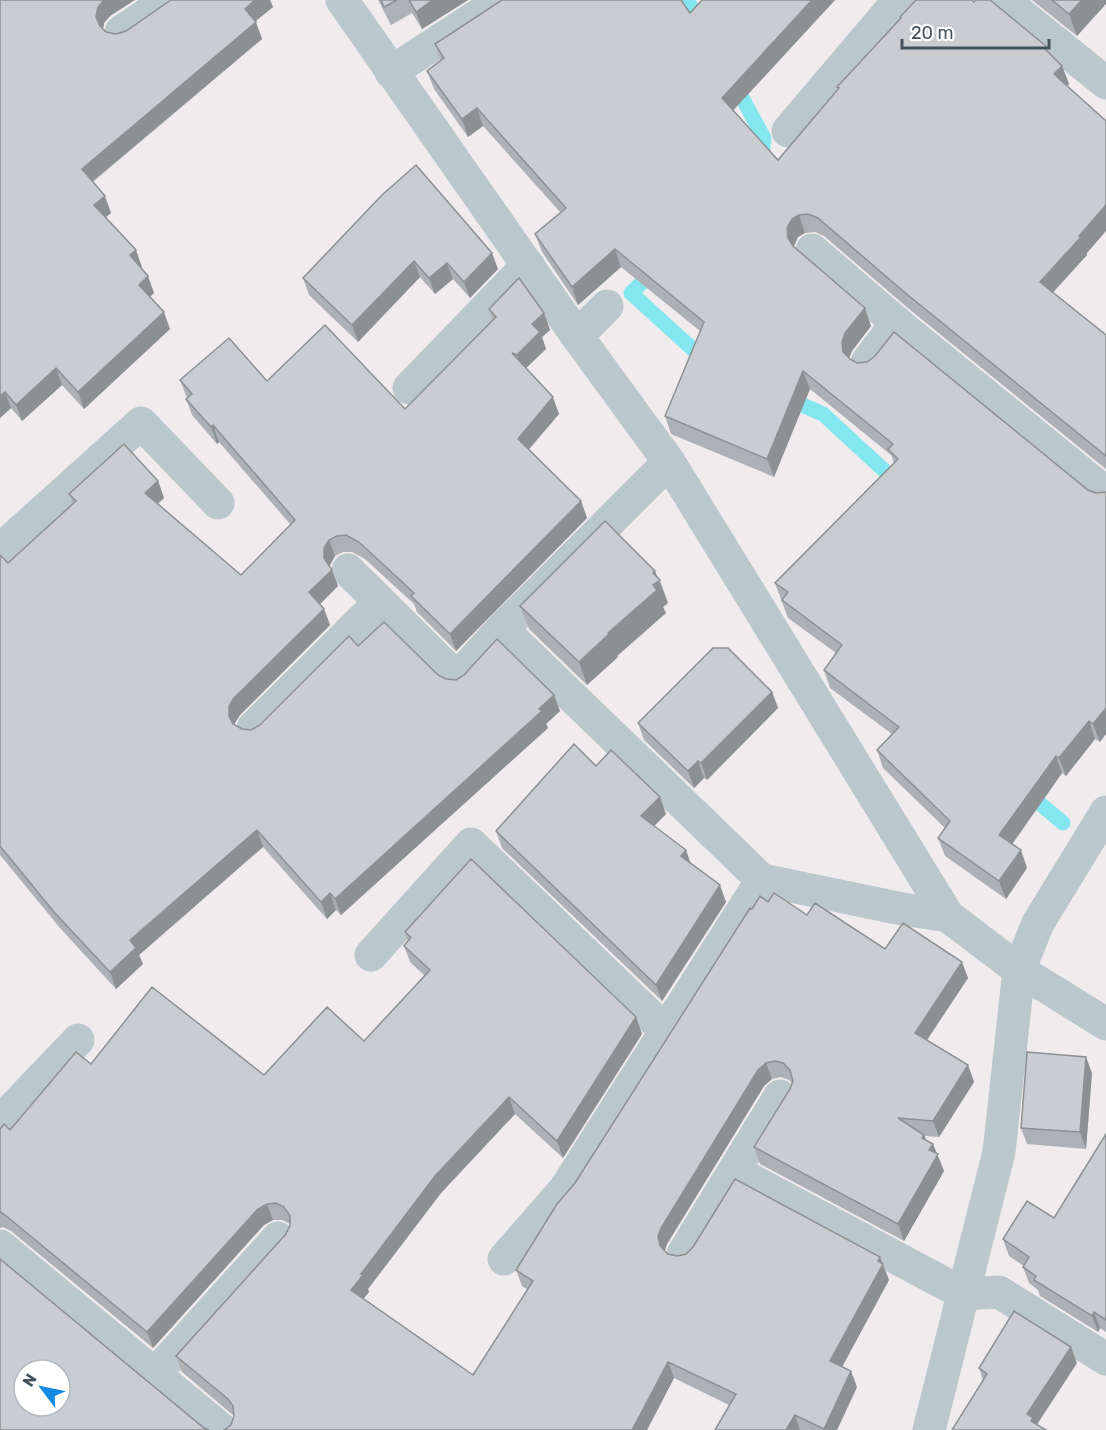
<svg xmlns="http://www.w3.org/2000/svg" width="1106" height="1430" viewBox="0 0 1106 1430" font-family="Rubik,sans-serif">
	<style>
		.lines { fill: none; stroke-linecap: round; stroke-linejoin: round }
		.stream { stroke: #84e6ee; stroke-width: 15 }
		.minor { stroke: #bac7cd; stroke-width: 33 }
		.wall { fill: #adb0b5 }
		.shaded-wall { fill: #8d9093 }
		.building { fill: #c9cdd2; stroke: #8d9093; stroke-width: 1.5; fill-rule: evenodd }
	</style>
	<rect width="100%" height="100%" fill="#f0eced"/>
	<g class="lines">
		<g class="stream">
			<polyline points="687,0 702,26"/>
			<polyline points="734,83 764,138 761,163"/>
			<polyline points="654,271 631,293 698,354 709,360"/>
			<polyline points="784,397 823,414 900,485"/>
			<polyline points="1025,791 1063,823"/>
		</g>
		<g class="minor">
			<polyline points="342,0 577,336 669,462 948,916 1019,970 1106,1024"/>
			<polyline points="1003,0 1106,83"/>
			<polyline points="121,32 168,0"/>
			<polyline points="391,72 502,0"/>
			<polyline points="788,131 899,0"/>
			<polyline points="812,250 897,323 1106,493"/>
			<polyline points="577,336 607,306"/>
			<polyline points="867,362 897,323"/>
			<polyline points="409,388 528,265"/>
			<polyline points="0,550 141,423 218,503"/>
			<polyline points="348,570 457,678 502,629 669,462"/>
			<polyline points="502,629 762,880 897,908 948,916"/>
			<polyline points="253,728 380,602"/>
			<polyline points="371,955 471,844 666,1031"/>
			<polyline points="0,1122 78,1040"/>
			<polyline points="734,1171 964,1294 999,1292 1106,1359"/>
			<polyline points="0,1246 222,1430"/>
			<polyline points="683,1254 780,1096"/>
			<polyline points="504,1259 565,1189 762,880"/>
			<polyline points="155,1374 278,1238"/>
			<polyline points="929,1430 999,1152 1019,970 1038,923 1106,812"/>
		</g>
	</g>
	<g class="wall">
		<polygon points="0,0 110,16 104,23 103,29 106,32 116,34 126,31 171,0 270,0 273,7 255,21 262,39 93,182 111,213 105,217 142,267 141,268 154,293 150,297 170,329 84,409 62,385 22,421 11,408 0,418"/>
		<polygon points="378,0 468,0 422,29 412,13 391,25"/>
		<polygon points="835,0 733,110 778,160 838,89 837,87 900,18 900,17 974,2 1048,52 1062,66 1069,84 1067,86 1087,255 1053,292 1106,335 1106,469 909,309 824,236 815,232 805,233 798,237 794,246 871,326 852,351 849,359 1088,490 1100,742 1095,739 1066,776 1062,773 1012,844 1027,868 1006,899 945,856 938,838 945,828 883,768 877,750 892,734 830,688 824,670 836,653 788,618 775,583 894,463 891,455 810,389 774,477 671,434 665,416 700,331 621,267 578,305 542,252 535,234 561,213 483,126 468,137 434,89 427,71 441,61 435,44 690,13"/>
		<polygon points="1032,0 1106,0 1077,36"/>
		<polygon points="382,195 498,269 470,298 453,279 435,294 420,277 358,342 309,295 303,278"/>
		<polygon points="489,309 544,313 550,330 542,337 546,349 526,368 559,414 529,449 581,501 587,518 456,651 417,612 414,604 365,559 352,552 343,552 335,556 330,565 330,567 338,586 320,604 324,609 330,625 240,715 235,723 235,725 242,729 251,730 260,725 358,646 438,675 446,679 554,695 560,711 546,724 548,728 341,915 336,910 327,919 263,847 139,955 143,964 116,989 60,928 0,855 0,555 8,563 73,503 69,494 158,481 164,498 158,504 241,575 291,525 219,442 217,444 192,415 186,399 187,398 180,380 267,381 405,409 493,320"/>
		<polygon points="658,578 660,580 668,603 663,607 666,613 617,656 618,657 587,685 529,629 520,606"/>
		<polygon points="772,692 778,708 707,780 704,778 694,788 644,740 638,723"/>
		<polygon points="596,766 666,814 654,826 690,863 726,902 662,1001 502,848 496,831"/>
		<polygon points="768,902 807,915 885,949 968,978 927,1040 968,1065 974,1082 939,1137 925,1136 926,1140 933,1144 944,1171 904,1241 760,1164 754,1147 790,1089 792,1083 789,1080 781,1077 772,1079 764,1086 667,1244 665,1251 668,1254 677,1256 880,1257 889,1280 842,1367 857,1387 837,1430 715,1430 729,1405 674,1378 647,1430 224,1430 231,1425 234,1416 182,1372 176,1356 286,1234 290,1224 282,1220 273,1220 264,1225 153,1348 11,1231 3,1227 0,1228 0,1129 10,1130 91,1064 264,1075 364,1041 425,976 410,962 404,946 408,941 405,932 636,1017 642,1034 563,1158 515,1114 441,1193 368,1289 369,1292 363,1299 473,1375 528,1290 522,1286 516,1270 575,1183 752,909"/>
		<polygon points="1092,1073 1086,1149 1027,1144 1021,1128"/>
		<polygon points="1106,1134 1106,1332 1100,1328 1098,1332 1040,1296 1038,1290 1029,1283 1023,1267 1024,1266 1009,1256 1003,1239 1054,1218"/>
		<polygon points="1077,1363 1037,1424 952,1430 983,1380 979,1368"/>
	</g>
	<g class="shaded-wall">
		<polygon points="104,0 135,0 110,16 104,23 102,34 96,17 98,7"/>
		<polygon points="255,0 270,0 273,7 251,25 245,9"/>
		<polygon points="433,0 468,0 422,29 416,12"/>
		<polygon points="812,0 835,0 728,116 722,98"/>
		<polygon points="1082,0 1106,0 1106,4 1077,36 1069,14"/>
		<polygon points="256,22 262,39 88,185 82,169"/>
		<polygon points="1062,66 1069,84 1061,92 1054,74"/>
		<polygon points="477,108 483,126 468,137 462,119"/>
		<polygon points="105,196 111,213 100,222 94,205"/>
		<polygon points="1106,205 1106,231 1087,253 1087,255 1047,299 1040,282"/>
		<polygon points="799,215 805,233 798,237 794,246 794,256 788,238 787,228 792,219"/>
		<polygon points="615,249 621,267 578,305 572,287"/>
		<polygon points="136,250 142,267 136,272 130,255"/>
		<polygon points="492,253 498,269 470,298 464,282"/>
		<polygon points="414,261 420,277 358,342 352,325"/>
		<polygon points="447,263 453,279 435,294 429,278"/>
		<polygon points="148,276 154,293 145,301 139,285"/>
		<polygon points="865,308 871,326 852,351 848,360 843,352 842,342 845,333"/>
		<polygon points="164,312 170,329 84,409 78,392"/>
		<polygon points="544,313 550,330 542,337 546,349 523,371 517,355 532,324"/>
		<polygon points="56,368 62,385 22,421 16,405"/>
		<polygon points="803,371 810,389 774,477 767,459"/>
		<polygon points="5,392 11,408 0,418 0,396"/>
		<polygon points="553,397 559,414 524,455 518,439"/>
		<polygon points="213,425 219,442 217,444 211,427"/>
		<polygon points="158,481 164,498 151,509 145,493"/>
		<polygon points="581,501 587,518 456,651 450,634"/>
		<polygon points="329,540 335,556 330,565 330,572 332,570 338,586 315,609 309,592 324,558 324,548"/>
		<polygon points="655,571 668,603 663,607 666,613 617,656 618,657 587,685 579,662 653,585 653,573"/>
		<polygon points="324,609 330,625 240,715 235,723 235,732 229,716 229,706 234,698"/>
		<polygon points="772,692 778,708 707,780 701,763"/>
		<polygon points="554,695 560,711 546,724 548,728 341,915 335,899"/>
		<polygon points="1106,708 1106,734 1100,742 1093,724"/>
		<polygon points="1089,721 1095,739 1066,776 1059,758"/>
		<polygon points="1056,756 1062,773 1006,853 999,835"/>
		<polygon points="698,761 704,778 694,788 688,771"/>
		<polygon points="660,797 666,814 647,833 641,816"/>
		<polygon points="257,830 263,847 139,955 143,964 116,989 110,972 130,940"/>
		<polygon points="686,850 692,867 681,856"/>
		<polygon points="1021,850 1027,868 1006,899 999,881"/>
		<polygon points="720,885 726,902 662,1001 656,985"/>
		<polygon points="330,893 336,910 327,919 321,902"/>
		<polygon points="962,962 968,978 921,1049 915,1033"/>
		<polygon points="636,1017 642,1034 563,1158 557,1141"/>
		<polygon points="1086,1057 1092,1073 1086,1149 1080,1132"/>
		<polygon points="766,1063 772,1079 764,1086 667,1244 664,1253 660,1246 658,1236 661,1228 758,1070"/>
		<polygon points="968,1065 974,1082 939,1137 933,1121"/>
		<polygon points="509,1097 515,1114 441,1193 368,1289 369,1292 357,1307 351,1290 361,1274 435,1176"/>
		<polygon points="924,1135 930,1149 933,1144 944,1171 904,1241 898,1224 922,1138"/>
		<polygon points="267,1204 273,1220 264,1225 153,1348 147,1332 258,1209"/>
		<polygon points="880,1257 889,1280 836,1378 830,1361"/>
		<polygon points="1094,1312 1100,1328 1098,1332 1092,1316"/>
		<polygon points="1071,1347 1077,1363 1036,1426 1038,1430 1027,1414"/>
		<polygon points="668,1362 674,1378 647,1430 632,1430"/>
		<polygon points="851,1371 857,1387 837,1430 824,1430 824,1429"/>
		<polygon points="795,1415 800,1430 786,1430"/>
	</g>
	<g class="building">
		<polygon points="0,0 104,0 98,7 96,17 100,26 106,32 116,34 126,31 171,0 255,0 245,9 256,22 82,169 105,196 94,205 136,250 130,255 148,276 139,285 164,312 78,392 56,368 16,405 5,392 0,396"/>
		<polygon points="381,0 397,0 384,7"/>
		<polygon points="409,0 433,0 416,12"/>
		<polygon points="502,0 681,0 690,13 702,0 812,0 722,98 778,160 839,88 837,87 901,18 900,17 916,0 972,0 974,2 976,0 990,0 1046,46 1044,48 1062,66 1054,74 1106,121 1106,205 1079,236 1081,237 1040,282 1106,335 1106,456 903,291 818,218 808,214 799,215 792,219 787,228 788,238 793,246 865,308 845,333 842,342 843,352 850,359 857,363 867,362 875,356 894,332 1088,490 1096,493 1106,492 1106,708 1093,724 1089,721 1059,758 1056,756 999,835 1021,850 999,881 938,838 950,821 877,750 899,727 824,670 842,645 782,600 788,592 775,583 898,459 888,449 893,444 803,371 767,459 665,416 704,322 615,249 572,287 535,234 566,208 477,108 462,119 427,71 444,58 435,44"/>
		<polygon points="1052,0 1082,0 1069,14"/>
		<polygon points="416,165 492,253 464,282 447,263 429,278 414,261 352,325 303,278 382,195"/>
		<polygon points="519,278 544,313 532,324 540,332 517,355 512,353 553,397 518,439 581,501 450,634 411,596 414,593 359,542 346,535 337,536 329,540 324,548 324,558 332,570 309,592 324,609 234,698 229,706 229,716 233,724 242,729 251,730 260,725 349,636 358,646 384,622 438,675 446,679 456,680 464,675 497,639 554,695 539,709 542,711 335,899 330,893 321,902 257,830 130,940 136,948 110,972 54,912 0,846 0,555 8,563 76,501 69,494 124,444 158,481 145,493 241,575 295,520 213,425 211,427 186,399 192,394 180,380 229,338 267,381 325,325 405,409 496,317 489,309"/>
		<polygon points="605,521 655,571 653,573 660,580 653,585 657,590 608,633 609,634 579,662 520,606"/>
		<polygon points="713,648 728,648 772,692 701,763 698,761 688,771 638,723"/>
		<polygon points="574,744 596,766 611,750 660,797 641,816 686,850 681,856 720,885 656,985 496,831"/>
		<polygon points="471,859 636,1017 557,1141 509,1097 435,1176 361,1274 363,1275 351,1290 473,1375 533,1281 516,1270 557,1204 575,1183 750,908 752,909 760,896 768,902 774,893 807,915 815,903 885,949 903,923 962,962 915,1033 968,1065 933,1121 898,1118 924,1135 922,1138 933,1144 929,1150 938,1154 898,1224 754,1147 790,1089 793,1081 790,1070 783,1063 775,1061 766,1063 758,1070 661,1228 658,1236 660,1246 668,1254 677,1256 686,1254 693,1247 735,1179 880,1257 878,1261 883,1264 830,1361 851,1371 824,1429 795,1415 786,1430 715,1430 736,1394 668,1362 632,1430 224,1430 231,1425 234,1416 233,1406 228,1399 176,1356 286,1234 290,1225 290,1216 284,1207 276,1203 267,1204 258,1209 147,1332 5,1215 0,1212 0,1129 4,1124 10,1130 76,1052 91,1064 152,987 264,1075 327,1007 364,1041 430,970 404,946 411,937 405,932"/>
		<polygon points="1027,1052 1086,1057 1080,1132 1021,1128"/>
		<polygon points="1106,1134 1106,1320 1094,1312 1092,1316 1034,1280 1036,1276 1023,1267 1029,1257 1003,1239 1027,1201 1054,1218"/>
		<path d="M0,1259l204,169 5,2h-209zM24,1370h36v36h-36z"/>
		<polygon points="1014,1311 1071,1347 1027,1414 1033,1418 1031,1421 1046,1430 952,1430 987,1374 979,1368"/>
	</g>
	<g transform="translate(42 1388) rotate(302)"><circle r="28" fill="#ffffff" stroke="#b4babd" stroke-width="1.5"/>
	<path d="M0-4.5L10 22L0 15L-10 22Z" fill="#138ae3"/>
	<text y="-9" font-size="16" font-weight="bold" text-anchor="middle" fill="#44535b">N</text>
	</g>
	<path d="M902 39v9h147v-9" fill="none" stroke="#44535b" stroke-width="3"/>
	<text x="911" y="39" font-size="18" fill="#44535b" stroke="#ffffff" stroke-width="4.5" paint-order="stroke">20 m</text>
</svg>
